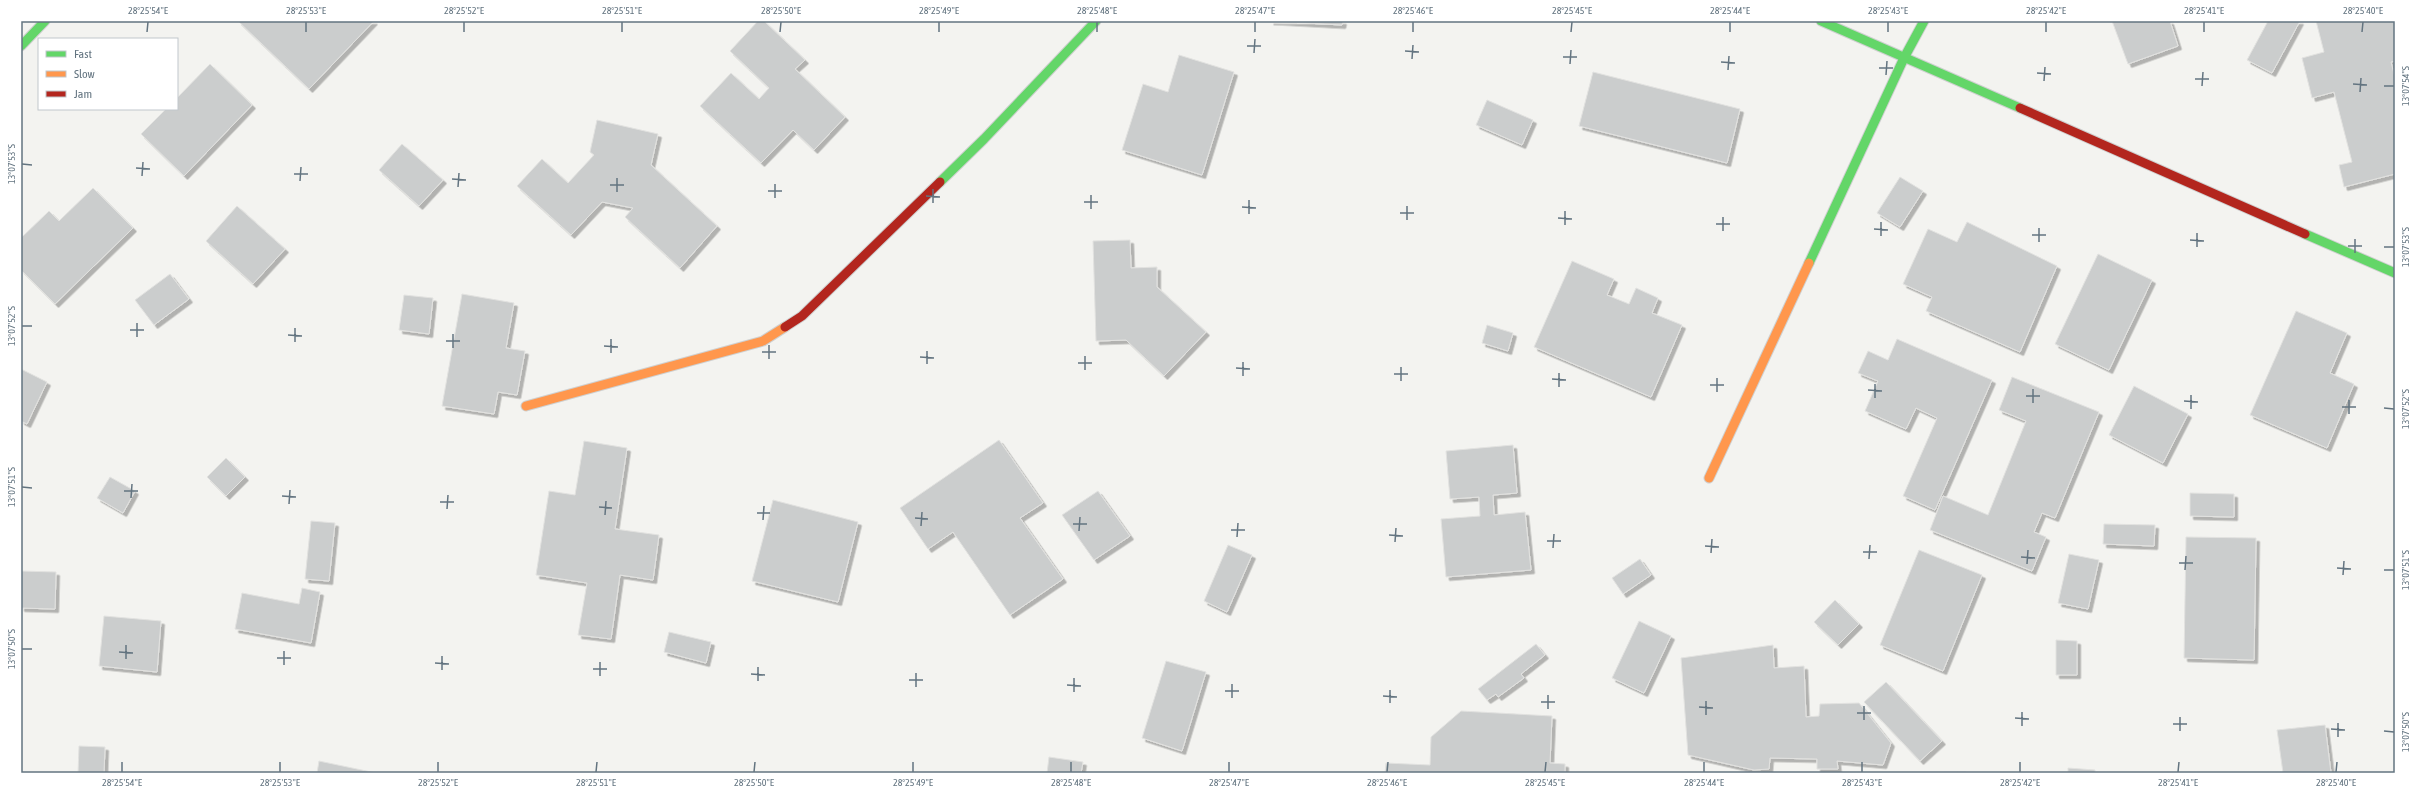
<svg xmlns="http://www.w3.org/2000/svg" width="2416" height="794" viewBox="0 0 2416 794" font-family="'Asap Condensed',sans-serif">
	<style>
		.building { fill: #cbcdcd; stroke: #e2e2e0; filter: url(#shadow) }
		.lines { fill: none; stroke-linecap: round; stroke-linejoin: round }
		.fast-casing { stroke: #cfd0d0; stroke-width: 11 }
		.slow-casing { stroke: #cfd0d0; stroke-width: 11 }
		.jam-casing { stroke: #cfd0d0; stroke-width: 11 }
		.fast { stroke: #63d668; stroke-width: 9 }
		.slow { stroke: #ff974d; stroke-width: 9 }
		.jam { stroke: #b3261e; stroke-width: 9 }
		.ticks { fill: none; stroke: #637480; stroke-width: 1.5 }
		.neatline { fill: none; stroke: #637480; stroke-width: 1.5 }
		.ticks-label { font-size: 10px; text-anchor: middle; fill: #637480 }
	</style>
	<defs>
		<filter id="shadow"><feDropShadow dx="3.5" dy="3.5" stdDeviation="0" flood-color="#0004"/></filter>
	</defs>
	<rect width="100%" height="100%" fill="#f3f3f0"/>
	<g class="building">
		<polygon points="238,21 374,21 309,89"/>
		<polygon points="758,21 764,21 805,60 795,69 845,117 814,150 793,130 761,163 700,106 731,73 759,99 769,88 730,51"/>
		<polygon points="1270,21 1343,21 1342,25"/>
		<polygon points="2112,21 2170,21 2178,46 2128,64"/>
		<polygon points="2268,21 2300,21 2272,73 2247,60"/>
		<polygon points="2316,21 2395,21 2395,61 2391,62 2395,78 2395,174 2344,187 2339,165 2352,162 2334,92 2312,98 2302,58 2324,52"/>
		<polygon points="1179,55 1234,72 1202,175 1122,150 1143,84 1168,92"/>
		<polygon points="210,64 252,105 184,176 141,134 166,109 177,109 177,98"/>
		<polygon points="1593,72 1740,109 1727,163 1579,126"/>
		<polygon points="1487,100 1533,120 1522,145 1476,125"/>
		<polygon points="597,120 658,134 651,165 717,226 680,268 625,217 633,208 602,202 571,235 517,186 542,159 568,183 594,155 590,152"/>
		<polygon points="402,144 443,180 419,206 379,170"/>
		<polygon points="1900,177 1923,191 1900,227 1877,213"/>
		<polygon points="93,188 133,228 55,304 21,270 21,238 49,211 59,221"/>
		<polygon points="237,206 285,249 253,284 206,241"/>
		<polygon points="1967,222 2057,266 2020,352 1926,311 1932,297 1903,284 1928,229 1957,242"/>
		<polygon points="1130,240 1131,268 1157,267 1157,287 1206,332 1164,376 1126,340 1096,341 1093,241"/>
		<polygon points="2098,254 2152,280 2109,370 2055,344"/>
		<polygon points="1572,261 1614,279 1607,295 1629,304 1636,288 1658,298 1652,313 1682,325 1651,397 1534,347"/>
		<polygon points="170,274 189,299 154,325 135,300"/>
		<polygon points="462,294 514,303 506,348 525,351 517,395 498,392 494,414 442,406"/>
		<polygon points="404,295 433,298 429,334 399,330"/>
		<polygon points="2296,311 2347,333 2330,373 2354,384 2327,448 2250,415"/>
		<polygon points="1487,325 1513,333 1508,351 1482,343"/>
		<polygon points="1897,339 1992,380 1935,510 1903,496 1937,418 1916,408 1906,429 1865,411 1878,381 1858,373 1868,351 1888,360"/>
		<polygon points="21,369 47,382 27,424 21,421"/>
		<polygon points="2012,377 2099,412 2055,518 2042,513 2034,532 2046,537 2032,571 1930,530 1943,496 1988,515 2026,421 1999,410"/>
		<polygon points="2134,386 2188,414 2163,463 2109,435"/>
		<polygon points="999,440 1043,503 1020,518 1063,579 1010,615 953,532 928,549 900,508"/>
		<polygon points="584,441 627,448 615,529 659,535 653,580 620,575 611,639 578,635 587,583 536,575 549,491 575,495"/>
		<polygon points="1513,445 1517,493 1493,495 1494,515 1525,512 1531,570 1446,577 1441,519 1480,516 1479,497 1450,499 1446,451"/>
		<polygon points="226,458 245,477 226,496 207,477"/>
		<polygon points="110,477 135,491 123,513 97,498"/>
		<polygon points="1098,491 1130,536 1094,560 1062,515"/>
		<polygon points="2190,493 2234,494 2234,517 2190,516"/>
		<polygon points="773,500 858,522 838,602 752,581"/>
		<polygon points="311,521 335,523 329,581 305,579"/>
		<polygon points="2104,524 2155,525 2154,546 2103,544"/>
		<polygon points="2186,537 2256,538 2254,660 2184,658"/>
		<polygon points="1228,545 1252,555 1227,612 1204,601"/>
		<polygon points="1919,550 1982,575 1943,671 1880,645"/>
		<polygon points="2069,554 2099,560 2088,609 2058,603"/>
		<polygon points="1640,559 1651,575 1623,594 1612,578"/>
		<polygon points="21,571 56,572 55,609 21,608"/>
		<polygon points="302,588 320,592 311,643 235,629 242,593 299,604"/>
		<polygon points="1835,600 1859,624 1838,645 1814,622"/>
		<polygon points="104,616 161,621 157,672 99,666"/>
		<polygon points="1639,621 1671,636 1644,693 1612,678"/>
		<polygon points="669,632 711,642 706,663 664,652"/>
		<polygon points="2056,640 2077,641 2077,675 2056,675"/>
		<polygon points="1536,644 1545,655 1521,674 1524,678 1498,697 1496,694 1487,700 1478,689"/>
		<polygon points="1773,645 1774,668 1804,666 1806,717 1819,716 1820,704 1859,703 1891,743 1883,765 1837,761 1838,769 1817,769 1817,759 1770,758 1769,769 1754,770 1688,755 1681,658"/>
		<polygon points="1166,661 1206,672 1182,751 1142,738"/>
		<polygon points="1886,682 1942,741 1920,761 1864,702"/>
		<polygon points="1461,711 1552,716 1550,763 1565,764 1565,773 1385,773 1386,763 1430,765 1431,737"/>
		<polygon points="2325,725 2331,773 2283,773 2277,730"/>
		<polygon points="79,746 105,747 104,773 78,773"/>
		<polygon points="1049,757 1083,762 1081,773 1047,773"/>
		<polygon points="319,761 376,773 317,773"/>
		<polygon points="2068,768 2095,770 2095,773 2068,773"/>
		<polygon points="1966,772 1966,773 1900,773"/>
	</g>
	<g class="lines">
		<defs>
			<g id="fast">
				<polyline points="1821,21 2020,108"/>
				<polyline points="21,46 45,21"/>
				<polyline points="940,182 984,139 1096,21"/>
				<polyline points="2305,234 2395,273"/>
				<polyline points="1809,263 1904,58 1924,21"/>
			</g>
			<g id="slow">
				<polyline points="526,406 763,341 785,327"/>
				<polyline points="1709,478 1809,263"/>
			</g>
			<g id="jam">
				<polyline points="2020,108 2305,234"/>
				<polyline points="785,327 802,316 940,182"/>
			</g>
		</defs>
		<use href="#fast" class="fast-casing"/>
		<use href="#slow" class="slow-casing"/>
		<use href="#jam" class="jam-casing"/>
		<use href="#fast" class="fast"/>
		<use href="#slow" class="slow"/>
		<use href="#jam" class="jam"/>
	</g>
	<path class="ticks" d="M147,32l1,-10M306,32v-10M464,32v-10M622,32v-10M780,32l1,-10M939,32v-10M1097,32v-10M1255,32v-10M1413,32v-10M1571,32l1,-10M1730,32v-10M1888,32v-10M2046,32v-10M2204,32v-10M2362,32l1,-10M1247,46h14M1405,51l14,1M1254,53l1,-14M1563,57h14M1412,59l1,-14M1721,62l14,1M1570,64l1,-14M1879,68h14M1728,70l1,-14M2037,73l14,1M1886,75l1,-14M2195,79h14M2044,81l1,-14M2353,84l14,1M2202,86l1,-14M2384,86h10M2360,92l1,-14M22,164l10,1M136,168l14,1M294,174h14M142,176l1,-14M452,179l14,1M300,181l1,-14M610,185h14M458,187l1,-14M768,191h14M617,192v-14M926,196l14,1M775,198v-14M1084,202h14M933,203v-14M1242,207l14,1M1091,209v-14M1400,213h14M1249,214v-14M1558,218l14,1M1407,220v-14M1716,224h14M1565,225v-14M1874,229l14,1M1723,231v-14M2032,235h14M1881,236v-14M2190,240l14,1M2039,242v-14M2348,246h14M2197,247v-14M2384,247h10M2355,253v-14M22,326h10M130,330h14M288,335l14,1M137,337v-14M446,341h14M295,342v-14M604,346l14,1M453,348v-14M762,352h14M611,353v-14M920,357l14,1M769,359v-14M1078,363h14M927,364v-13M1236,368l14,1M1085,370v-14M1394,374h14M1243,376v-14M1552,379l14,1M1401,381v-14M1710,385h14M1559,387v-14M1868,390l14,1M1717,392v-14M2026,396h14M1875,398v-14M2184,401l14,1M2033,403v-14M2342,407h14M2384,408l10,1M2191,409v-14M2349,414v-14M22,487l10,1M124,491h14M282,496l14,1M131,498l1,-14M440,502h14M289,504l1,-14M599,507l13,1M447,509l1,-14M757,513h13M605,515l1,-14M915,518l13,1M763,520l1,-14M1073,524h14M921,526l1,-14M1231,530h14M1079,531l1,-14M1389,535l14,1M1237,537l1,-14M1547,541h14M1395,542l1,-14M1705,546l14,1M1553,548l1,-14M1863,552h14M1711,553l1,-14M2021,557l14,1M1869,559l1,-14M2179,563h14M2027,564l1,-14M2337,568l14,1M2185,570l1,-14M2384,570h10M2343,575l1,-14M22,649h10M119,652l14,1M277,658h14M126,659v-14M435,663l14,1M284,665v-14M593,669h14M442,670v-14M751,674l14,1M600,676v-14M909,680h14M758,681v-14M1067,685l14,1M916,687v-14M1225,691h14M1074,692v-14M1383,696l14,1M1232,698v-14M1541,702h14M1390,703v-13M1699,707l14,1M1548,709v-14M1857,713h14M1706,715v-14M2015,718l14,1M1864,720v-14M2173,724h14M2022,726v-14M2331,729l14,1M2180,731v-14M2384,731l10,1M2338,737v-14M122,772v-10M280,772v-10M438,772v-10M596,772l1,-10M754,772l1,-10M913,772v-10M1071,772v-10M1229,772v-10M1387,772l1,-10M1545,772l1,-10M1704,772v-10M1862,772v-10M2020,772v-10M2178,772l1,-10M2336,772l1,-10"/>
	<rect width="2416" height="794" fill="none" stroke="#ffffff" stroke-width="44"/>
	<rect x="38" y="38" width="140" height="72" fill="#ffffff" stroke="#c1c7cc"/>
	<rect x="46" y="51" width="20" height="6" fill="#63d668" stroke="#c1c7cc"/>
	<text x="74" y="58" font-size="12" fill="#637480">Fast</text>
	<rect x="46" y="71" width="20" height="6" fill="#ff974d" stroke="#c1c7cc"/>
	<text x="74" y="78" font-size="12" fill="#637480">Slow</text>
	<rect x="46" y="91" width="20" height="6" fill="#b3261e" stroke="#c1c7cc"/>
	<text x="74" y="98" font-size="12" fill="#637480">Jam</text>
	<rect x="22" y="22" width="2372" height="750" class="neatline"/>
	<g class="ticks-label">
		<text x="148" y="14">28°25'54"E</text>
		<text x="306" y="14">28°25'53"E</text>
		<text x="464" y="14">28°25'52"E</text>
		<text x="622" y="14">28°25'51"E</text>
		<text x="781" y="14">28°25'50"E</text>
		<text x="939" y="14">28°25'49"E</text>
		<text x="1097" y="14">28°25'48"E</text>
		<text x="1255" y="14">28°25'47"E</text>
		<text x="1413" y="14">28°25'46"E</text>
		<text x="1572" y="14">28°25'45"E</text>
		<text x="1730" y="14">28°25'44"E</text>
		<text x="1888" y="14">28°25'43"E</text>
		<text x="2046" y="14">28°25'42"E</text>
		<text x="2204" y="14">28°25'41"E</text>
		<text x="2363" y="14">28°25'40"E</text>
		<text transform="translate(2405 86) rotate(-90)" y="4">13°07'54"S</text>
		<text transform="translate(11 164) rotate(-90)" y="4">13°07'53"S</text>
		<text transform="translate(2405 247) rotate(-90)" y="4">13°07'53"S</text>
		<text transform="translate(11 326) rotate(-90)" y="4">13°07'52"S</text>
		<text transform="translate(2405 409) rotate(-90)" y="4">13°07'52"S</text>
		<text transform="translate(11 487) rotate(-90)" y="4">13°07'51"S</text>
		<text transform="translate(2405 570) rotate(-90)" y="4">13°07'51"S</text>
		<text transform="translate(11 649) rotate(-90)" y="4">13°07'50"S</text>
		<text transform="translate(2405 732) rotate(-90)" y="4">13°07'50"S</text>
		<text x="122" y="786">28°25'54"E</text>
		<text x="280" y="786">28°25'53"E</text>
		<text x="438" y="786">28°25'52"E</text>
		<text x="596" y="786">28°25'51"E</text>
		<text x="754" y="786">28°25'50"E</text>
		<text x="913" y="786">28°25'49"E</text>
		<text x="1071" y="786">28°25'48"E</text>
		<text x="1229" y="786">28°25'47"E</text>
		<text x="1387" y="786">28°25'46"E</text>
		<text x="1545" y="786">28°25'45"E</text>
		<text x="1704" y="786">28°25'44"E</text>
		<text x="1862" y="786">28°25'43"E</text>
		<text x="2020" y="786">28°25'42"E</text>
		<text x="2178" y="786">28°25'41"E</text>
		<text x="2336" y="786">28°25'40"E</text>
	</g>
</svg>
